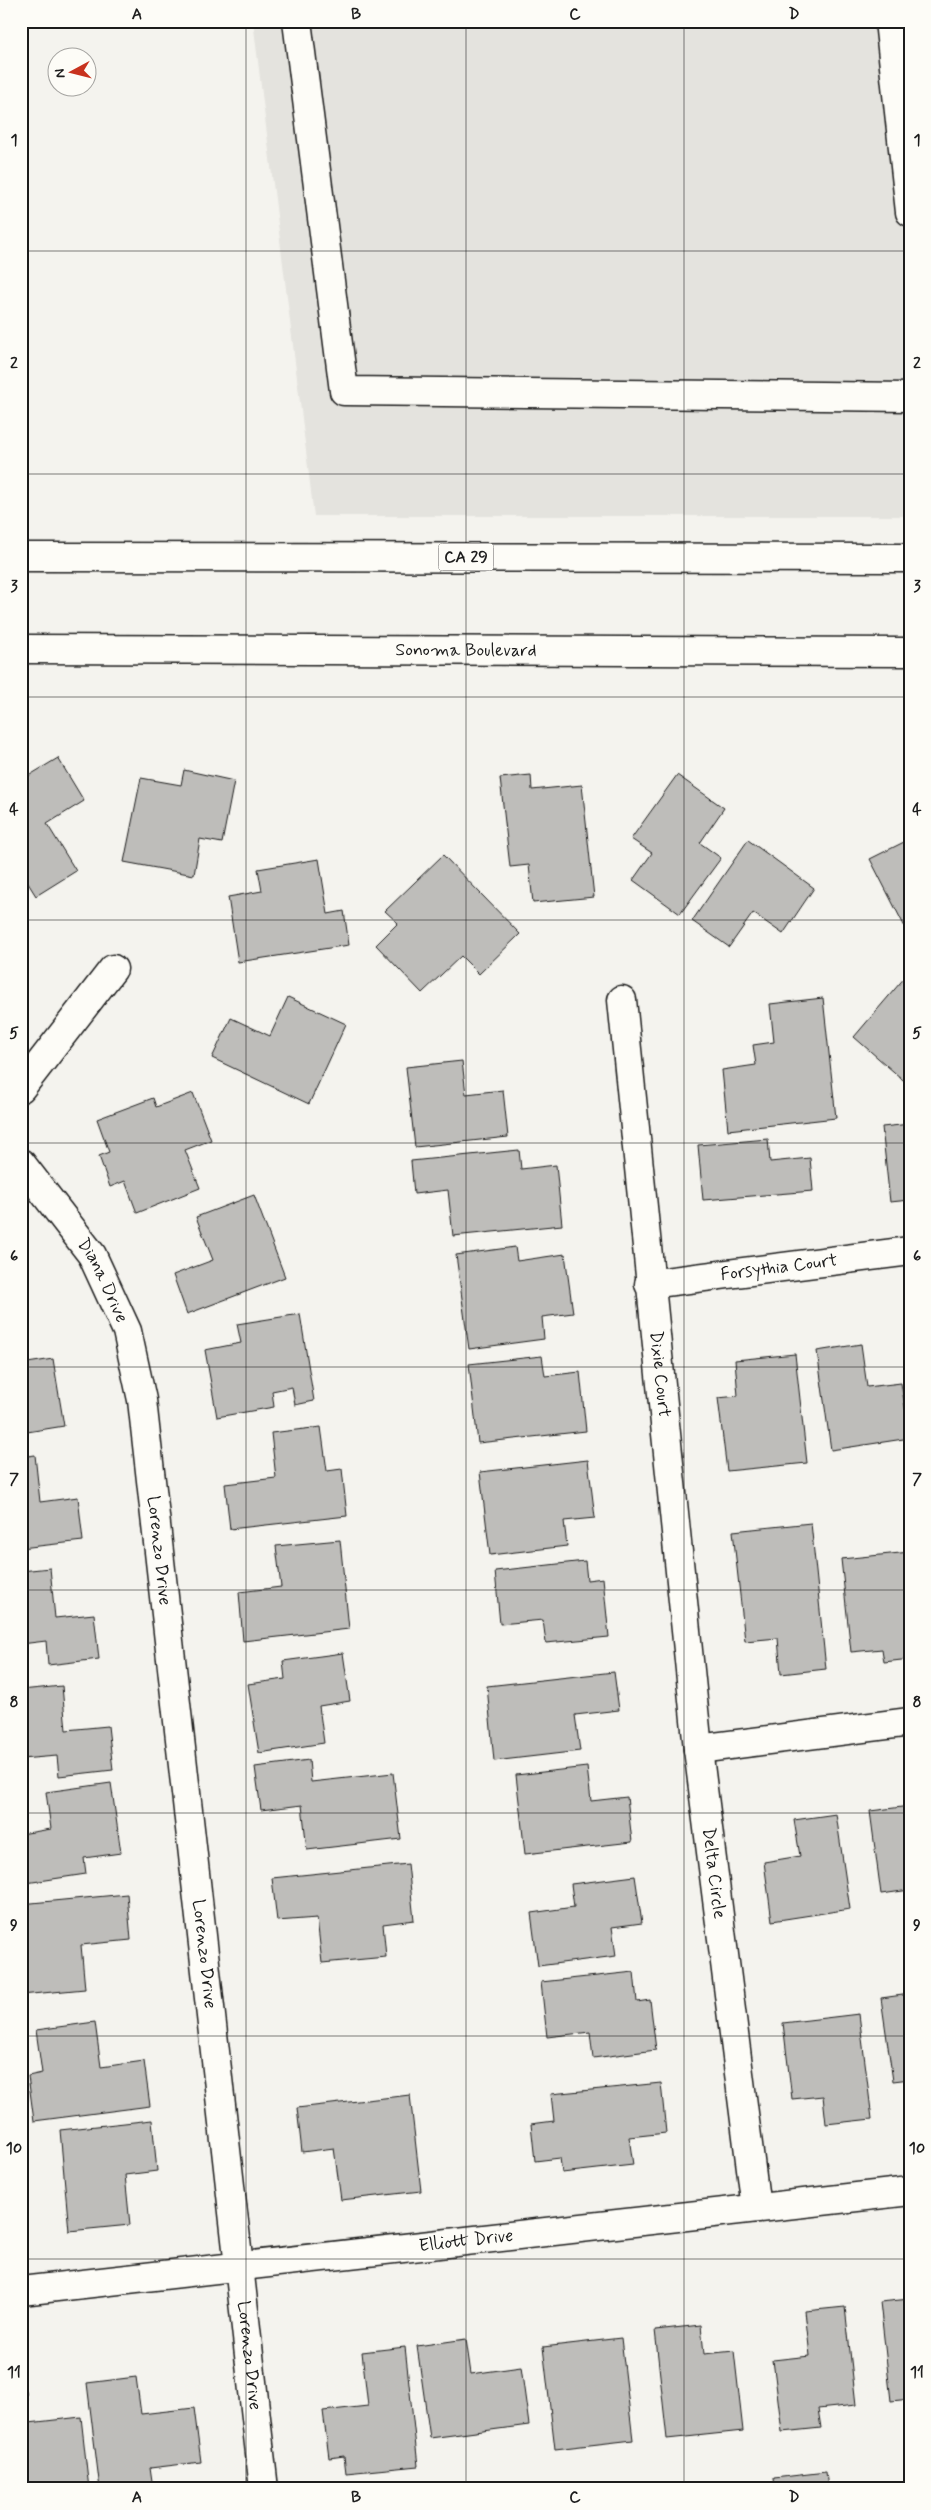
<svg xmlns="http://www.w3.org/2000/svg" width="931" height="2510" viewBox="0 0 931 2510" font-family="Mynerve,sans-serif">
	<style>
		.built { fill: #e4e3de }
		.building { fill: #bebdba; stroke: #1c1c1c }
		.lines { fill: none; stroke-linecap: round; stroke-linejoin: round }
		.minor-casing { stroke: #1c1c1c; stroke-width: 31 }
		.highway-casing { stroke: #1c1c1c; stroke-width: 31 }
		.minor { stroke: #fdfcf7; stroke-width: 28 }
		.highway { stroke: #fdfcf7; stroke-width: 28 }
		.grid { fill: none; stroke: #1c1c1c; stroke-width: 1; stroke-opacity: 0.55 }
		.labels { text-anchor: middle; dominant-baseline: central; stroke-width: 4.5; stroke-linejoin: round; paint-order: stroke }
		.shield { fill: #fdfcf7; stroke: #605f5e; stroke-width: 1 }
		.shield-label { font-size: 16px; font-weight: bold; fill: #1c1c1c }
		.street-label { font-size: 18px; fill: #1c1c1c; stroke: #fdfcf7 }
		.neatline { fill: none; stroke: #1c1c1c; stroke-width: 2 }
		.grid-label { font-size: 16px; text-anchor: middle; font-weight: bold; fill: #1c1c1c }
	</style>
	<rect width="100%" height="100%" fill="#f4f3ee"/>
	<filter id="ink" filterUnits="userSpaceOnUse"><feTurbulence type="fractalNoise" baseFrequency=".02" numOctaves="2"/><feDisplacementMap in="SourceGraphic" scale="10" xChannelSelector="R" yChannelSelector="G"/><feConvolveMatrix kernelMatrix="1 2 1 2 8 2 1 2 1" color-interpolation-filters="sRGB"/></filter>
	<g filter="url(#ink)">
		<polygon class="built" points="253,21 910,21 910,516 314,516"/>
		<g class="building">
			<polygon points="58,758 84,801 47,824 76,871 36,896 21,872 21,773 25,778"/>
			<polygon points="184,770 234,781 222,843 200,839 194,875 124,862 141,778 181,785"/>
			<polygon points="531,775 532,790 582,785 594,897 533,903 529,865 510,867 500,778"/>
			<polygon points="677,775 724,808 700,843 721,858 680,914 633,880 652,853 631,839"/>
			<polygon points="910,839 910,929 907,931 870,859"/>
			<polygon points="748,840 814,888 783,934 753,913 729,947 692,921"/>
			<polygon points="443,855 520,934 479,974 461,956 422,993 376,945 398,923 385,911"/>
			<polygon points="319,859 328,914 344,911 349,945 238,962 228,897 262,891 258,869"/>
			<polygon points="906,976 910,979 910,1086 854,1037"/>
			<polygon points="288,997 346,1024 309,1104 212,1058 231,1018 270,1036"/>
			<polygon points="823,998 836,1118 728,1130 722,1070 756,1065 753,1045 774,1042 770,1004"/>
			<polygon points="462,1061 466,1094 503,1090 508,1137 415,1147 406,1067"/>
			<polygon points="193,1093 211,1140 185,1150 200,1188 137,1213 125,1181 110,1187 99,1156 109,1152 97,1119 153,1098 156,1107"/>
			<polygon points="910,1124 910,1200 890,1202 882,1127"/>
			<polygon points="768,1139 770,1162 810,1158 813,1191 703,1200 698,1145"/>
			<polygon points="519,1150 521,1169 556,1165 562,1225 453,1236 448,1190 414,1194 411,1161"/>
			<polygon points="254,1195 285,1277 187,1314 173,1275 213,1260 196,1217"/>
			<polygon points="515,1247 517,1261 565,1254 573,1313 542,1317 544,1339 469,1349 456,1255"/>
			<polygon points="300,1314 314,1401 295,1405 292,1387 272,1391 274,1407 217,1417 205,1350 241,1343 237,1324"/>
			<polygon points="861,1344 867,1387 901,1383 910,1438 831,1450 817,1351"/>
			<polygon points="795,1354 807,1463 727,1471 718,1398 738,1396 735,1360"/>
			<polygon points="542,1356 545,1376 580,1372 586,1431 478,1443 469,1364"/>
			<polygon points="53,1359 64,1426 21,1433 21,1364"/>
			<polygon points="321,1427 327,1471 342,1469 347,1516 230,1529 225,1484 276,1478 271,1433"/>
			<polygon points="35,1455 40,1502 78,1497 83,1541 21,1548 21,1457"/>
			<polygon points="588,1460 595,1518 564,1521 567,1546 490,1555 480,1472"/>
			<polygon points="811,1523 826,1669 781,1674 778,1638 745,1641 733,1531"/>
			<polygon points="340,1540 349,1629 243,1641 239,1592 281,1587 276,1546"/>
			<polygon points="910,1552 910,1659 884,1662 882,1649 851,1652 841,1559"/>
			<polygon points="585,1561 587,1580 603,1578 609,1637 546,1643 543,1620 500,1624 495,1571"/>
			<polygon points="50,1568 55,1618 94,1614 99,1659 48,1665 46,1641 21,1644 21,1571"/>
			<polygon points="343,1653 350,1701 319,1706 324,1743 259,1753 248,1684 285,1679 283,1661"/>
			<polygon points="614,1672 619,1710 575,1715 580,1751 494,1761 487,1686"/>
			<polygon points="62,1686 66,1730 108,1726 113,1770 59,1776 57,1756 21,1759 21,1690"/>
			<polygon points="309,1760 311,1782 393,1773 401,1839 307,1850 302,1805 261,1810 255,1767"/>
			<polygon points="587,1767 591,1801 627,1797 632,1842 525,1854 516,1775"/>
			<polygon points="111,1783 121,1853 84,1858 86,1874 26,1883 21,1834 51,1829 46,1792"/>
			<polygon points="910,1806 910,1890 881,1894 870,1811"/>
			<polygon points="836,1814 850,1909 772,1921 764,1862 800,1856 794,1820"/>
			<polygon points="408,1864 414,1920 383,1924 386,1957 322,1963 317,1918 277,1921 272,1878"/>
			<polygon points="635,1876 642,1923 612,1927 616,1956 538,1966 531,1913 574,1907 571,1884"/>
			<polygon points="127,1894 131,1940 81,1945 85,1989 21,1995 21,1904"/>
			<polygon points="634,1972 637,2002 650,2000 656,2050 593,2058 590,2032 547,2037 541,1982"/>
			<polygon points="910,1994 910,2079 893,2081 881,1998"/>
			<polygon points="859,2014 872,2119 826,2124 823,2096 792,2099 783,2023"/>
			<polygon points="95,2022 101,2067 144,2061 150,2106 34,2121 28,2076 42,2073 36,2030"/>
			<polygon points="661,2083 666,2133 629,2137 633,2165 562,2173 560,2158 535,2161 531,2124 554,2121 551,2094"/>
			<polygon points="410,2095 421,2191 341,2200 334,2148 302,2152 297,2108"/>
			<polygon points="152,2120 157,2171 125,2175 130,2225 69,2231 60,2130"/>
			<polygon points="910,2299 910,2399 891,2401 880,2302"/>
			<polygon points="845,2307 856,2405 818,2409 821,2428 782,2432 773,2360 810,2356 805,2311"/>
			<polygon points="701,2325 704,2354 734,2351 743,2431 667,2439 655,2330"/>
			<polygon points="621,2338 633,2440 555,2449 543,2347"/>
			<polygon points="466,2339 471,2374 521,2367 529,2425 430,2438 417,2346"/>
			<polygon points="405,2347 418,2466 346,2473 344,2456 329,2458 323,2411 368,2406 362,2352"/>
			<polygon points="136,2377 141,2414 194,2408 201,2462 150,2468 153,2489 100,2489 87,2383"/>
			<polygon points="26,2390 29,2423 81,2417 89,2489 21,2489 21,2391"/>
			<polygon points="826,2472 828,2489 775,2489 774,2478"/>
		</g>
		<g class="lines">
			<defs>
				<g id="minor">
					<polyline points="297,21 344,391 910,397"/>
					<polyline points="889,21 910,212"/>
					<path id="s1" d="M622,1000l76,749 58,459"/>
					<polyline points="21,1088 113,969"/>
					<path id="s2" d="M21,1163l71,92 35,76 15,69 122,1089"/>
					<path id="s3" d="M649,1284l261,-33"/>
					<polyline points="698,1749 910,1722"/>
					<path id="s4" d="M21,2291l889,-100"/>
				</g>
				<g id="highway">
					<polyline points="21,557 910,558"/>
					<path id="s5" d="M21,649l889,3"/>
				</g>
			</defs>
			<use href="#minor" class="minor-casing"/>
			<use href="#highway" class="highway-casing"/>
			<use href="#minor" class="minor"/>
			<use href="#highway" class="highway"/>
		</g>
	</g>
	<path class="grid" d="M246,21v2468M466,21v2468M684,21v2468M21,251h889M21,474h889M21,697h889M21,920h889M21,1143h889M21,1367h889M21,1590h889M21,1813h889M21,2036h889M21,2259h889"/>
	<g class="labels">
		<rect class="shield" x="438.5" y="543.5" width="55" height="27" rx="4"/>
		<g class="shield-label">
			<text x="466" y="557">CA 29</text>
		</g>
		<g class="street-label">
			<text stroke="none"><textPath href="#s5" startOffset="445">Sonoma Boulevard</textPath></text>
			<text stroke="none"><textPath href="#s3" startOffset="131">Forsythia Court</textPath></text>
			<text stroke="none"><textPath href="#s2" startOffset="144">Diana Drive</textPath></text>
			<text stroke="none"><textPath href="#s1" startOffset="376">Dixie Court</textPath></text>
			<text stroke="none"><textPath href="#s2" startOffset="422">Lorenzo Drive</textPath></text>
			<text stroke="none"><textPath href="#s1" startOffset="878">Delta Circle</textPath></text>
			<text stroke="none"><textPath href="#s2" startOffset="828">Lorenzo Drive</textPath></text>
			<text stroke="none"><textPath href="#s4" startOffset="448">Elliott Drive</textPath></text>
			<text stroke="none"><textPath href="#s2" startOffset="1232">Lorenzo Drive</textPath></text>
		</g>
	</g>
	<rect width="931" height="2510" fill="none" stroke="#fdfcf7" stroke-width="55"/>
	<g transform="translate(72 72) rotate(263)"><circle r="24" fill="#fdfcf7" stroke="#a3a29f"/>
	<path d="M0-4L9 19L0 12L-9 19Z" fill="#c8321e"/>
	<text y="-8" font-size="14" font-weight="bold" text-anchor="middle" fill="#1c1c1c">N</text>
	</g>
	<rect x="28" y="28" width="876" height="2454" class="neatline"/>
	<g class="grid-label">
		<text x="137" y="19">A</text>
		<text x="356" y="19">B</text>
		<text x="575" y="19">C</text>
		<text x="794" y="19">D</text>
		<text x="14" y="145">1</text>
		<text x="917" y="145">1</text>
		<text x="14" y="368">2</text>
		<text x="917" y="368">2</text>
		<text x="14" y="591">3</text>
		<text x="917" y="591">3</text>
		<text x="14" y="814">4</text>
		<text x="917" y="814">4</text>
		<text x="14" y="1038">5</text>
		<text x="917" y="1038">5</text>
		<text x="14" y="1261">6</text>
		<text x="917" y="1261">6</text>
		<text x="14" y="1484">7</text>
		<text x="917" y="1484">7</text>
		<text x="14" y="1707">8</text>
		<text x="917" y="1707">8</text>
		<text x="14" y="1930">9</text>
		<text x="917" y="1930">9</text>
		<text x="14" y="2153">10</text>
		<text x="917" y="2153">10</text>
		<text x="14" y="2377">11</text>
		<text x="917" y="2377">11</text>
		<text x="137" y="2502">A</text>
		<text x="356" y="2502">B</text>
		<text x="575" y="2502">C</text>
		<text x="794" y="2502">D</text>
	</g>
</svg>
